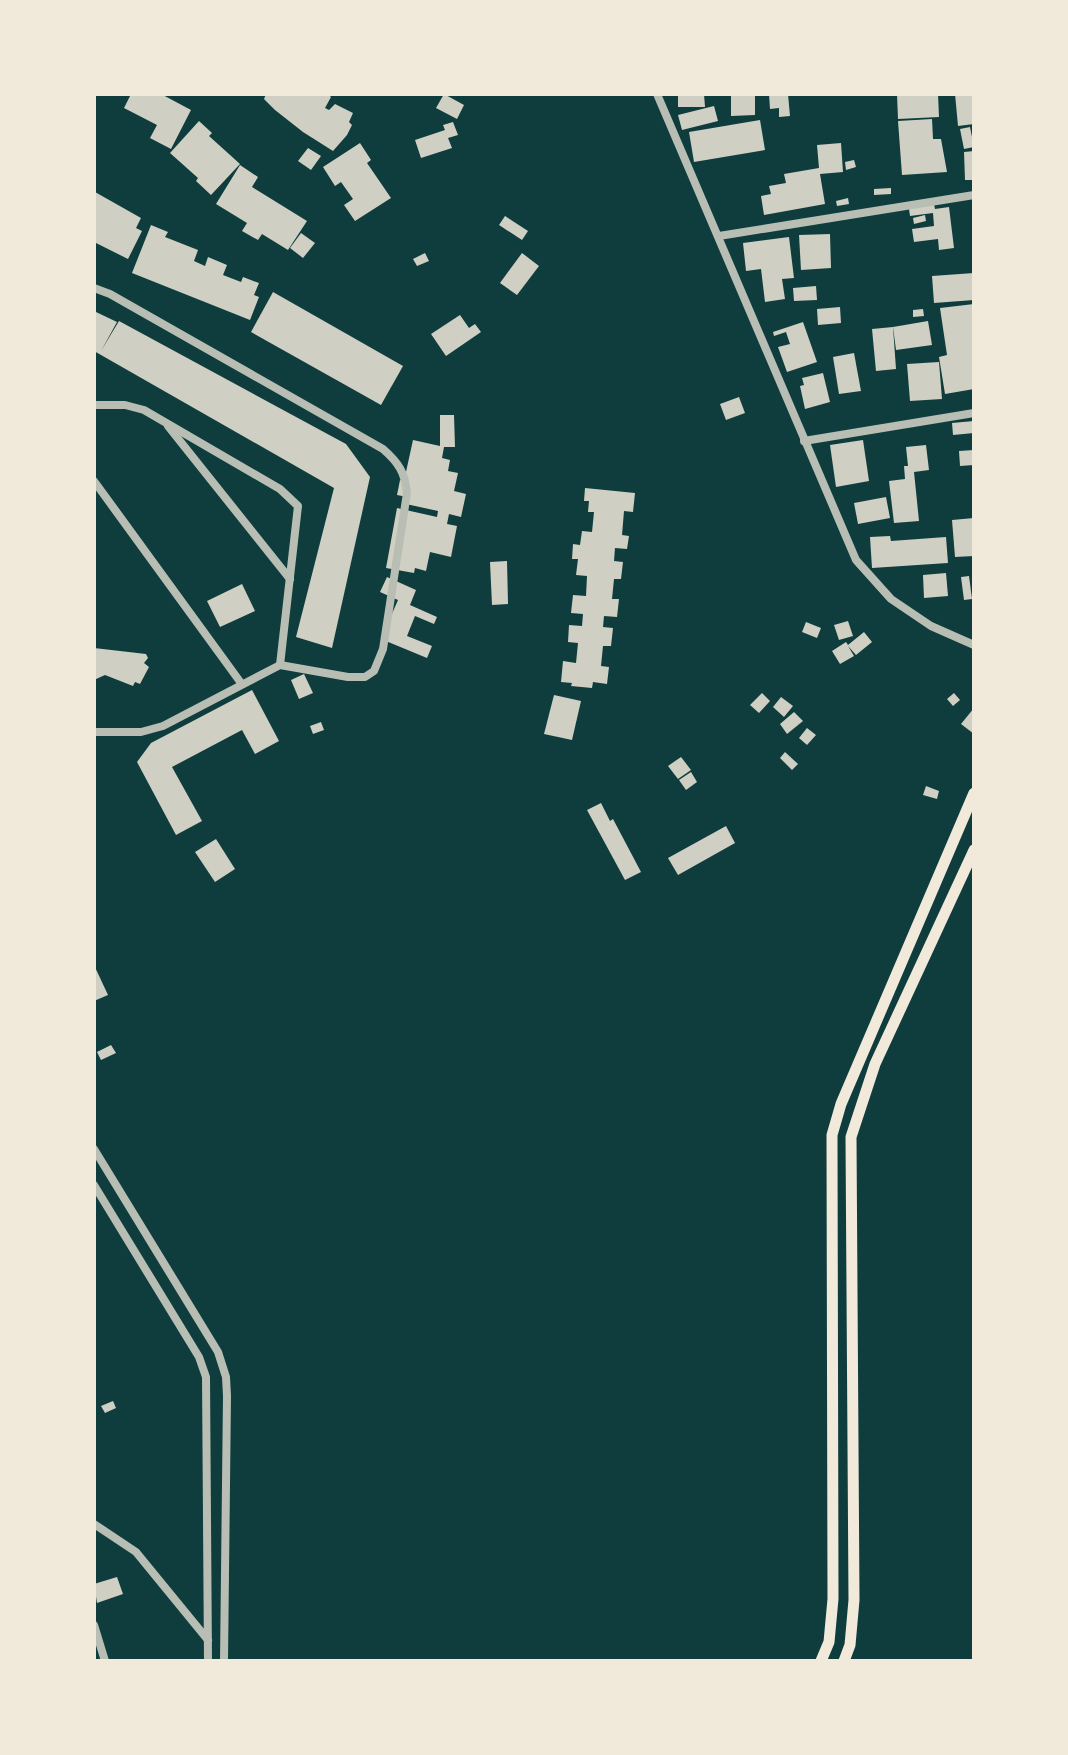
<svg xmlns="http://www.w3.org/2000/svg" width="1068" height="1755" viewBox="0 0 1068 1755" font-family="'Golos Text',sans-serif">
	<style>
		.building { fill: #cfcfc3 }
		.lines { fill: none; stroke-linecap: round; stroke-linejoin: round }
		.minor { stroke: #b8beb3; stroke-width: 8 }
		.secondary { stroke: #f1e9da; stroke-width: 11 }
	</style>
	<rect width="100%" height="100%" fill="#0f3d3e"/>
	<g class="building">
		<polygon points="131,94 161,94 191,110 171,149 150,138 157,125 124,108"/>
		<polygon points="266,94 328,94 331,97 325,108 329,110 335,104 353,113 349,122 352,125 347,135 333,151 303,132 275,110 264,99"/>
		<polygon points="444,94 464,105 457,119 436,108"/>
		<polygon points="678,94 704,94 705,107 678,107"/>
		<polygon points="755,94 755,115 731,116 731,95"/>
		<polygon points="769,94 788,94 790,116 779,117 779,108 770,109"/>
		<polygon points="897,94 938,94 939,117 898,119"/>
		<polygon points="955,94 974,94 974,124 958,126"/>
		<polygon points="714,106 718,121 682,130 678,115"/>
		<polygon points="932,119 933,139 941,139 947,172 902,175 898,121"/>
		<polygon points="760,120 765,150 694,162 689,132"/>
		<polygon points="199,121 212,133 209,136 240,164 211,195 196,181 198,178 170,153"/>
		<polygon points="453,122 458,135 448,138 452,148 421,158 415,140 445,130 443,125"/>
		<polygon points="970,127 974,147 964,149 960,129"/>
		<polygon points="360,143 371,160 367,163 391,198 355,221 344,205 353,199 341,182 335,186 323,167"/>
		<polygon points="841,143 843,172 820,174 825,204 764,215 761,196 771,194 769,186 786,183 784,174 819,168 817,145"/>
		<polygon points="308,148 321,156 311,170 298,161"/>
		<polygon points="974,151 974,180 965,180 964,152"/>
		<polygon points="854,160 856,167 846,170 845,162"/>
		<polygon points="240,165 258,177 252,187 307,221 288,250 262,234 258,240 242,231 247,223 216,204"/>
		<polygon points="891,188 891,194 874,195 874,189"/>
		<polygon points="95,192 141,218 136,228 142,231 128,259 94,242"/>
		<polygon points="848,198 849,204 837,206 836,201"/>
		<polygon points="933,199 935,209 949,207 954,248 939,250 938,239 914,242 912,229 934,226 933,213 910,216 908,202"/>
		<polygon points="925,215 926,221 914,224 913,218"/>
		<polygon points="505,216 528,231 522,240 499,225"/>
		<polygon points="151,225 168,232 165,237 198,250 194,261 205,266 208,257 227,265 223,275 241,282 243,277 259,283 254,295 259,297 250,320 132,273"/>
		<polygon points="301,233 315,243 303,258 290,248"/>
		<polygon points="830,234 831,268 801,270 799,235"/>
		<polygon points="789,237 794,278 782,279 785,299 765,302 761,269 746,271 743,243"/>
		<polygon points="425,253 429,261 417,266 413,259"/>
		<polygon points="522,253 539,266 517,295 500,283"/>
		<polygon points="974,273 974,300 934,303 932,276"/>
		<polygon points="816,286 817,300 794,301 793,288"/>
		<polygon points="273,292 403,366 381,405 251,332"/>
		<polygon points="974,304 974,389 945,394 939,357 947,355 940,308"/>
		<polygon points="840,307 841,323 818,325 817,309"/>
		<polygon points="923,309 924,316 913,317 913,310"/>
		<polygon points="96,312 117,322 101,351 119,321 346,444 370,477 332,648 296,637 334,488 94,351"/>
		<polygon points="460,315 469,328 475,324 481,332 446,356 431,334"/>
		<polygon points="928,321 932,345 896,350 893,327"/>
		<polygon points="803,322 817,362 787,372 778,347 790,344 786,332 774,336 773,332"/>
		<polygon points="893,327 896,369 876,371 872,329"/>
		<polygon points="854,353 861,391 839,394 833,357"/>
		<polygon points="939,362 942,399 910,401 907,364"/>
		<polygon points="823,373 830,402 805,409 800,386 804,385 802,378"/>
		<polygon points="739,397 745,413 726,420 720,404"/>
		<polygon points="440,415 454,415 455,447 444,447 442,458 450,460 448,471 458,473 454,491 466,494 461,517 449,514 447,524 457,526 451,557 430,552 426,571 415,568 414,573 386,568 397,508 437,517 438,511 406,504 407,497 397,495 400,480 404,481 413,440 440,446"/>
		<polygon points="974,421 974,433 953,435 952,423"/>
		<polygon points="863,440 869,481 836,487 830,445"/>
		<polygon points="926,445 929,470 914,472 919,521 894,523 889,481 905,479 904,466 908,466 906,447"/>
		<polygon points="974,450 974,465 960,466 959,451"/>
		<polygon points="585,488 635,493 633,512 624,511 622,535 629,536 627,549 615,548 614,561 623,562 621,579 614,579 612,599 619,599 617,617 604,616 603,627 613,628 611,646 603,646 601,666 609,667 607,684 593,682 592,688 571,686 572,683 561,682 563,661 576,663 578,643 568,642 569,625 582,626 583,614 571,613 573,595 586,596 587,576 576,575 578,559 572,559 573,544 580,545 582,531 592,532 594,512 588,512 589,501 584,501"/>
		<polygon points="886,497 890,518 858,524 854,503"/>
		<polygon points="974,518 974,556 955,557 952,520"/>
		<polygon points="890,536 891,541 946,537 948,563 872,568 870,537"/>
		<polygon points="507,561 508,604 492,605 490,562"/>
		<polygon points="946,573 948,596 924,598 923,575"/>
		<polygon points="969,576 972,599 964,600 961,577"/>
		<polygon points="387,577 416,590 410,605 437,617 434,624 415,616 407,636 432,646 427,658 381,639 398,600 380,592"/>
		<polygon points="242,584 255,611 220,627 207,601"/>
		<polygon points="848,621 853,636 839,640 834,625"/>
		<polygon points="806,622 821,628 817,638 802,632"/>
		<polygon points="864,632 872,642 856,655 848,646 854,656 840,664 832,651 846,642 848,645"/>
		<polygon points="94,648 146,654 148,658 144,663 149,667 140,684 135,682 133,686 105,675 94,680"/>
		<polygon points="304,674 313,693 299,699 291,680"/>
		<polygon points="252,690 279,741 255,754 242,730 172,767 202,821 176,835 137,762 151,743"/>
		<polygon points="762,693 770,701 759,713 750,705"/>
		<polygon points="954,693 960,700 953,706 947,699"/>
		<polygon points="554,695 581,701 572,740 544,734"/>
		<polygon points="781,697 793,706 784,717 773,707"/>
		<polygon points="974,708 974,734 961,724"/>
		<polygon points="794,712 803,721 787,734 780,724"/>
		<polygon points="321,722 324,730 313,734 310,726"/>
		<polygon points="807,728 816,735 807,745 799,738"/>
		<polygon points="785,752 798,764 792,770 780,758"/>
		<polygon points="681,757 691,770 678,779 668,766"/>
		<polygon points="691,772 697,782 686,790 679,780"/>
		<polygon points="926,786 939,791 937,799 923,795"/>
		<polygon points="601,803 610,821 613,819 641,872 625,880 587,810"/>
		<polygon points="726,826 735,843 678,875 668,858"/>
		<polygon points="216,839 235,869 215,882 195,852"/>
		<polygon points="94,965 108,995 94,1001"/>
		<polygon points="111,1045 116,1053 101,1060 97,1052"/>
		<polygon points="113,1401 116,1408 105,1413 101,1406"/>
		<polygon points="117,1577 123,1594 97,1603 94,1584"/>
	</g>
	<g class="lines">
		<g class="minor">
			<polyline points="657,94 856,560 891,599 931,626 974,645"/>
			<polyline points="719,236 974,195"/>
			<path d="M94,288l16,6 273,155c16,14 22,24 24,44l-24,156 -9,22 -9,6h-17l-68,-12 -117,61 -22,6h-47"/>
			<polyline points="94,405 125,405 144,410 280,489 298,506 280,665"/>
			<polyline points="168,426 290,579"/>
			<polyline points="804,441 974,413"/>
			<polyline points="94,481 241,683"/>
			<polyline points="94,1149 218,1352 226,1377 227,1396 224,1661"/>
			<polyline points="94,1185 199,1357 206,1377 208,1661"/>
			<polyline points="94,1524 136,1552 208,1640"/>
			<polyline points="94,1625 105,1661"/>
		</g>
		<g class="secondary">
			<polyline points="821,1661 829,1642 833,1599 832,1135 841,1104 974,793"/>
			<polyline points="844,1661 850,1645 854,1600 851,1137 875,1064 974,850"/>
		</g>
	</g>
	<rect width="1068" height="1755" fill="none" stroke="#f1e9da" stroke-width="192"/>
</svg>
